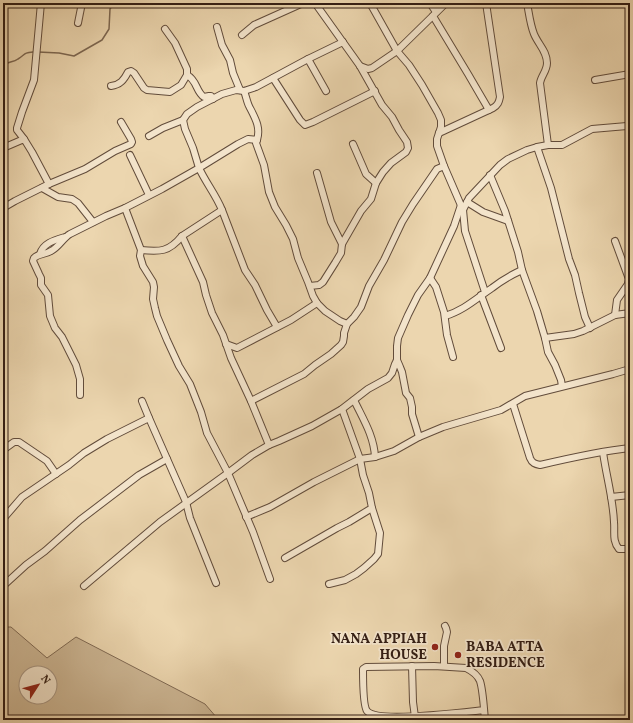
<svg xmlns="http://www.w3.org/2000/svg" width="633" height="723" viewBox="0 0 633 723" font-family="Vollkorn,serif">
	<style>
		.green { fill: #cdb795; stroke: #806a54; fill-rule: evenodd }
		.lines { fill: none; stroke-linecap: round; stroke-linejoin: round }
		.stream { stroke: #7d6751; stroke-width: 1.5 }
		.minor-casing { stroke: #624c3b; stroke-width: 8 }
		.minor { stroke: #f3e4cb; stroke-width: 6 }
		.poi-dot { fill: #8f2418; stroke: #f3e4cb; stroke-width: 1.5 }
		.labels { text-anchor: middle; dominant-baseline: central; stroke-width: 3.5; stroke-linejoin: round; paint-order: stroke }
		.poi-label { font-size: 14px; font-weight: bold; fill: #341e14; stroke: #f3e4cb; text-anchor: end }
	</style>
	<rect width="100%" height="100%" fill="#ecd6af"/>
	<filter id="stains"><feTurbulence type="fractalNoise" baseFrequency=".005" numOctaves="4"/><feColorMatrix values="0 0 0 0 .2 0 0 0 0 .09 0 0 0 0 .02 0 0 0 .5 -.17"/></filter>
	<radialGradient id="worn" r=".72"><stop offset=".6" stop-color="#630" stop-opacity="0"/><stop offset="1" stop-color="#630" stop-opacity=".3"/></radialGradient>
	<path class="green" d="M3,627h8l36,31 29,-21 129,67 12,14 -1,2h-213zM26,673h24v24h-24z"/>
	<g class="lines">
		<g class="stream">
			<polyline points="38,52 59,53 74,56 102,40 109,29 110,9 114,3 123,5 127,3"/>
			<path d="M3,65c5,-3 11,-3 15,-6 8,-5 5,-6 15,-7"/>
		</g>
		<defs>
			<g id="minor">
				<polyline points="370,3 397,51 409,65 422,85 438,113 441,120 441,127 437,139 437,146 444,166 463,210 465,231 485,292"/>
				<polyline points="430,3 436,12"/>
				<path d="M527,3c2,10 3,21 7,31 4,10 13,17 13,29 0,8 -6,13 -7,20l8,62"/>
				<polyline points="433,16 468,74 489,110"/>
				<polyline points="78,23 82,3"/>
				<polyline points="217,27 222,45 230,60 233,73 240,90"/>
				<polyline points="242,35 254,25 303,3"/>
				<polyline points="308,59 326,91"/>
				<polyline points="360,66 368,69 372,68 397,51 446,3"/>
				<path d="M187,75c10,5 9,17 17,22l5,-1h2l2,3"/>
				<polyline points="273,78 300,120 305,125 313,122 375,91"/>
				<polyline points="595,80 630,74"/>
				<path d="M111,86c9,-1 13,-6 17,-14l3,-1 3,2 10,15 3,2 23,2 11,-7 6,-10v-6l-12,-26 -10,-14"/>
				<path d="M439,133l54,-25c5,-3 6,-6 7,-11l-14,-94"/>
				<polyline points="149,136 163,128 183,120"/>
				<polyline points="24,139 17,130 17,128 22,112 34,80 41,3"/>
				<polyline points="257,140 256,143 264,165 269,192 275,207 286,225 293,239 298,258 308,282 313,296 317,303 325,311 340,321 347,324"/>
				<polyline points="353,144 363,167 366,174 376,183"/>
				<polyline points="537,147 551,188 569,259 575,275 579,293 585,317 590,328"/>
				<polyline points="3,148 24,139 32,152 49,184"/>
				<polyline points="130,155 149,195"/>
				<polyline points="317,173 331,222 342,244"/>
				<polyline points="490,175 505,211 518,252 522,270 537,311 545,338 548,352 555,365 561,380 562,386"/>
				<polyline points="42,188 58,197 72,199 78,203 93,222"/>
				<polyline points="467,202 483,212 508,221"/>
				<polyline points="3,208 15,201 49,184 85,169 115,151 131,144 132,142 131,139 121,122"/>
				<polyline points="222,210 245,270 255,285 267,310 277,327"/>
				<polyline points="463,210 469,198 500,165 508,159 527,150 537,147 548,145 562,145 592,129 627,126 630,131"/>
				<polyline points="182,236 203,282 206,295 212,313 223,335 231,358 251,401 269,445"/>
				<polyline points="615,241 629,279 628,284 617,300 615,315"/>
				<path d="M141,250c19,2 28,2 41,-14l40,-26c-6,-15 -16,-27 -23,-42l39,-24 10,-5 9,1c4,-13 -2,-22 -8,-34 -2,-4 -3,-10 -5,-15"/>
				<path d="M40,254c3,-11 15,-14 25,-17"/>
				<polyline points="430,278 436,287 444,312 447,335 453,357"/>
				<polyline points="310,286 319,285 323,282 335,263 341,253 342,244 361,211 371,199 376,183 383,172 391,163 406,152 408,148 407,142 399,130 392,117 382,105 360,66 315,3"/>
				<polyline points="481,295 501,348"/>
				<path d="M445,316c18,-5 32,-18 47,-28 9,-7 19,-13 30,-18"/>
				<polyline points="545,338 574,334 583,331 615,315 630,313"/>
				<polyline points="226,344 237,348 291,320 317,303"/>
				<polyline points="397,360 400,367 402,372 406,393 410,398 412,407 412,414 419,437 443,427 501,410 525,396 613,374 630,369"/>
				<path d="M80,395v-16l-4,-14 -14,-28 -7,-9 -5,-12 -2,-21 -7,-10v-7l-2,-4 -6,-13 1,-3c5,-5 11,-3 17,-7 8,-4 12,-13 19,-17l36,-18 19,-8 37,-19 37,-21 -6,-20 -8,-19 -2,-9 4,-6 10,-7 25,-13 14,-4 8,1 12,-4 52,-28 35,-17"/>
				<path d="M354,400c9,19 20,36 21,57"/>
				<polyline points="142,401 149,418 186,502 190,518 216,583"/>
				<polyline points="251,401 304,374 315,365 331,354 341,345 343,342 344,336 344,333 347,324 354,317 361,307 369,286 384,260 402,222 413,204 437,169 444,166"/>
				<path d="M513,404l17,54c2,5 5,6 10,7 30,-7 60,-14 90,-17"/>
				<polyline points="3,450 14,442 19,442 47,461 56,474"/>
				<path d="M603,452c3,23 10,46 11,70 1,10 -2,19 5,27h11"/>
				<polyline points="611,497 630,495"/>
				<polyline points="246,517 270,507 314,482 360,459 375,457 394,451 419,437"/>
				<polyline points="3,519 22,497 69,465 84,453 107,439 149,418"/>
				<polyline points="285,558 337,528 349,522 372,508 369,493 363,475 360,459 342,409"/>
				<polyline points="270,579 253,532 228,473 252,455 269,445 279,441 312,426 342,409 368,389 388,378 392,373 395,364 397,360 397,346 398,338 408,315 418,295 430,278 454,226 461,205"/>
				<polyline points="329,584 345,580 356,574 364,568 374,559 378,554 380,533 372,508"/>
				<polyline points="3,586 26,565 45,551 80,520 139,475 167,459"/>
				<polyline points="84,586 160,522 228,473 207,433 201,412 190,384 179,366 167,340 157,316 155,308 153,299 154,287 153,282 143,266 140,256 141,250 125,208"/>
				<polyline points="412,666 413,702 415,717"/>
				<polyline points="444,666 444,646 447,632 446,628 445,626"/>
				<path d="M484,710c-19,2 -107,13 -117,1 -4,-5 -4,-34 -4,-42l3,-2 68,-1 32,2c6,3 12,8 14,13 3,9 4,29 5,39"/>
			</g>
		</defs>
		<use href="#minor" class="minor-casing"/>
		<use href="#minor" class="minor"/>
	</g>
	<g class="poi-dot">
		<circle cx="435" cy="647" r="4"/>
		<circle cx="458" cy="655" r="4"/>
	</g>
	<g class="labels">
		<g class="poi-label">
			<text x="427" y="639">NANA APPIAH<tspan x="427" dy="16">HOUSE</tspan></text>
			<text x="466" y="647" text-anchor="start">BABA ATTA<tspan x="466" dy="16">RESIDENCE</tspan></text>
		</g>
	</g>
	<rect width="633" height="723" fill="none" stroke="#ecd6af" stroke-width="16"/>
	<rect x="4" y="4" width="625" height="715" fill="none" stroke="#341e14" stroke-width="2"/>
	<rect x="8" y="8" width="617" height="707" fill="none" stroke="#341e14"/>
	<g transform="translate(38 685) rotate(54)"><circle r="19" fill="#f3e4cb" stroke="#a79582"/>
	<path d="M0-3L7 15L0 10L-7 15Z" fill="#8f2418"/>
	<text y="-6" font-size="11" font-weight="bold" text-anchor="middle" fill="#341e14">N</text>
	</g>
	<rect width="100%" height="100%" filter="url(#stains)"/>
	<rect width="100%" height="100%" fill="url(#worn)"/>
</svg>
